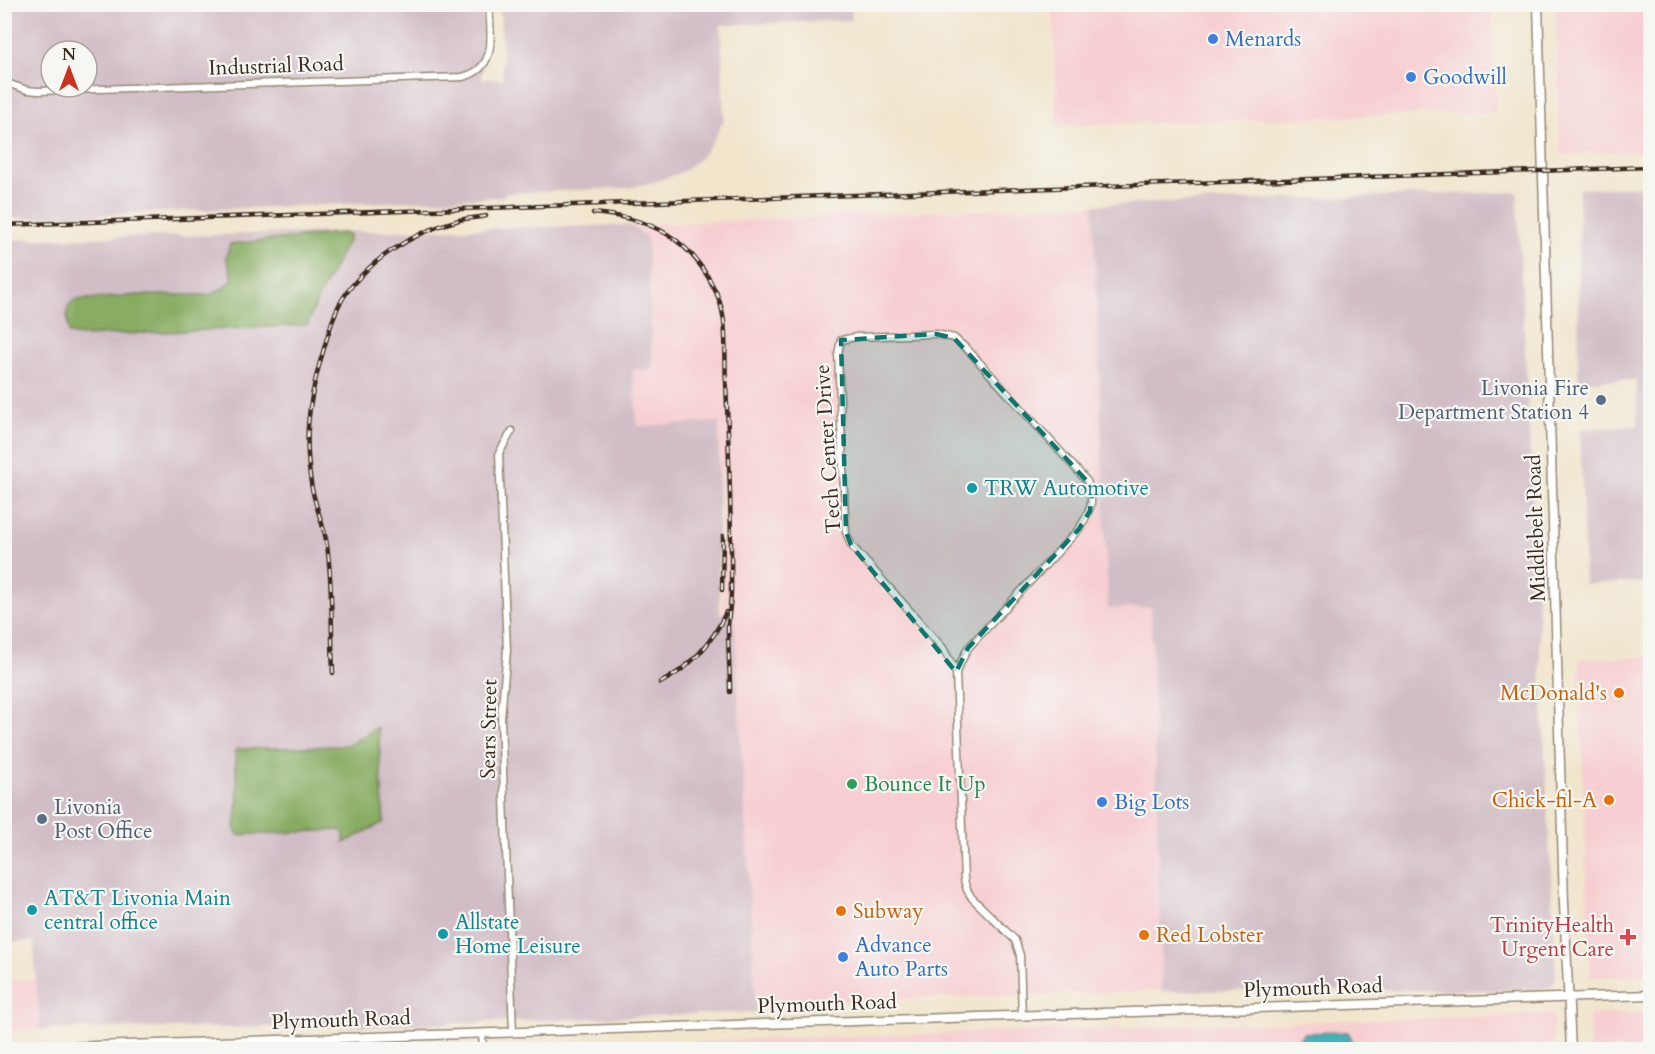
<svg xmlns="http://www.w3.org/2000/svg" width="1655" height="1054" viewBox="0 0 1655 1054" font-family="Cardo,serif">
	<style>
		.built { fill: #f7cfd2 }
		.industrial { fill: #d2bdc6; fill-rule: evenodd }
		.forest { fill: #87ac62; stroke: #616b40; stroke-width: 1.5 }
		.water { fill: #43b3ba; stroke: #3f6e6c; stroke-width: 1.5 }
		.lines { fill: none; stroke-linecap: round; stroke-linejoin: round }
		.minor-casing { stroke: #968875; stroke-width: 9 }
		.secondary-casing { stroke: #968875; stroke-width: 11 }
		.minor { stroke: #fff; stroke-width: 6 }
		.secondary { stroke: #fff; stroke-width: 8 }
		.rail-casing { stroke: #3b2a1e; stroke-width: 4.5 }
		.rail { stroke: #f6f6f2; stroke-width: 2; stroke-dasharray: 7; stroke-linecap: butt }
		.marked { fill: #0f766e; fill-opacity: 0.2; stroke: #0f766e; stroke-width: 4.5; stroke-dasharray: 12 8; stroke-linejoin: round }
		.shop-dot { fill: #3f7fe0; stroke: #f6f6f2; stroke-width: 2 }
		.service-dot { fill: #5c6f8a; stroke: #f6f6f2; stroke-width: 2 }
		.culture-dot { fill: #0f9aa8; stroke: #f6f6f2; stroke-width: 2 }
		.food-dot { fill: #e8710a; stroke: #f6f6f2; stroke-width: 2 }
		.leisure-dot { fill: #2e9e5b; stroke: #f6f6f2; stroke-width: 2 }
		.health-dot { fill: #e0444e; stroke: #f6f6f2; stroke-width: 2 }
		.labels { text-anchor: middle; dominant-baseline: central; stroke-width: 4.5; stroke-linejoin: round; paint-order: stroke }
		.shop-label { font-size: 21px; fill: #366cbe; stroke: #f6f6f2; text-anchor: start }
		.street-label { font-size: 21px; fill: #3b2a1e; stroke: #f6f6f2 }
		.service-label { font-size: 21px; fill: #4e5e75; stroke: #f6f6f2; text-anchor: end }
		.culture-label { font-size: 21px; fill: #0d838f; stroke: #f6f6f2; text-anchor: start }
		.food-label { font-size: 21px; fill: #c56008; stroke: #f6f6f2; text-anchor: end }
		.leisure-label { font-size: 21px; fill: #27864d; stroke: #f6f6f2; text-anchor: start }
		.health-label { font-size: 21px; fill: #be3a42; stroke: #f6f6f2; text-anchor: end }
	</style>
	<rect width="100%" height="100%" fill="#f6f6f2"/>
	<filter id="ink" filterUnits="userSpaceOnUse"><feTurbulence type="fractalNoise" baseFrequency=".0167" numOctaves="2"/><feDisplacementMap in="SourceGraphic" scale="12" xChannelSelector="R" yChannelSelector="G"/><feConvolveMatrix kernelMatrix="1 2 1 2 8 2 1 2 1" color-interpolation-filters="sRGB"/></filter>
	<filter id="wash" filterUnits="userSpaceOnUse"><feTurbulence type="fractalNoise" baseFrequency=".008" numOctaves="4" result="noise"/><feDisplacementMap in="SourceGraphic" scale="24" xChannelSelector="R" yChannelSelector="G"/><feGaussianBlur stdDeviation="1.35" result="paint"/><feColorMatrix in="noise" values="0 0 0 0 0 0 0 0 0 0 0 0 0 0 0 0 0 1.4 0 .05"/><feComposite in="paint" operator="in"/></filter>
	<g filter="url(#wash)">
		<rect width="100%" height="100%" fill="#f1e5cc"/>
		<g class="built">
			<polygon points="1053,5 1492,5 1496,112 1057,126"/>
			<polygon points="1555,5 1650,5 1650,151 1561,154"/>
			<polygon points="1093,205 1108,609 1151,607 1162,991 755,1003 734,614 723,613 719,423 637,426 633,369 653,369 647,238 629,225"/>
			<polygon points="1650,657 1650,975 1590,977 1579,659"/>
			<polygon points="36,980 40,1029 5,1032 4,981"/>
			<polygon points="1650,1012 1650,1049 1590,1049 1589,1015"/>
			<polygon points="1553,1014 1554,1050 518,1050 765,1039"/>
		</g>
		<g class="industrial">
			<path d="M516,4h335l1,16 -131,5 3,95 -10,19 -14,19 -18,14 -27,10 -28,6 -120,5 -7,4 -495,22 -1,-214h479l-1,74h21l-3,-74zM51,51h36v36h-36z"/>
			<polygon points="1650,186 1650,582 1585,584 1580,429 1638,426 1636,380 1578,381 1579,189"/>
			<polygon points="1517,192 1556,977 1554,983 1548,988 1541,990 1162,991 1151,607 1108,609 1093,205"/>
			<polygon points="629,225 647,237 653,369 633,370 637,426 719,422 718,547 720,613 734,614 756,1012 384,1026 40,1029 36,980 34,941 4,942 4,240"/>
		</g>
		<g class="forest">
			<polygon points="342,233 349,234 349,239 319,296 307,325 82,336 69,334 67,316 68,306 75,300 140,295 210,295 223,288 233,279 226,258 230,244"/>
			<polygon points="378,727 384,822 344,843 344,833 340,830 238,835 235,829 238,800 235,754 236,749 341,746 352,743"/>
		</g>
		<polygon class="water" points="1348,1032 1352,1040 1353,1049 1299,1049 1300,1048 1298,1040 1304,1033"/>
	</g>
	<g filter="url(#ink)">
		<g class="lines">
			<defs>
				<g id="minor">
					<path d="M4,82l23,8 11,1 424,-14c37,-8 28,-44 27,-73"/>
					<path d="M936,334l18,4 15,13 118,130c8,23 4,28 -8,48l-111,119 -12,24 -13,-24 -92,-103 -5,-13 -1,-18 -7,-160 3,-14 15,-3z"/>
					<polyline points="512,431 499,453 507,650 501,718 513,1032"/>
					<polyline points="956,672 964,880 967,890 972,898 1015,940 1020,955 1022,1016"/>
					<polyline points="482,1033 483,1050"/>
				</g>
				<g id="secondary">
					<polyline points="1538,4 1564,903 1571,1050"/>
					<polyline points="4,1049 1650,995"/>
				</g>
			</defs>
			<use href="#minor" class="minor-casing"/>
			<use href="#secondary" class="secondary-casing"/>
			<use href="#minor" class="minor"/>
			<use href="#secondary" class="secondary"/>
			<defs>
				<g id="rail">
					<path d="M593,213c58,5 97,24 123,79 13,28 8,60 10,90 3,70 6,140 5,210 0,12 -3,24 -3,36 0,22 2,43 2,64"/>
					<polyline points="4,225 1650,167"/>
					<polyline points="722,590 723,536"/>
					<path d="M333,673c-2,-42 0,-87 -6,-128 -3,-21 -13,-41 -16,-62 -7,-45 -3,-78 9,-121 6,-19 10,-39 19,-57 23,-42 74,-73 120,-85 9,-2 18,-2 27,-4"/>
					<path d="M660,683c31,-16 52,-39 66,-71"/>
				</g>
			</defs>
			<use href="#rail" class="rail-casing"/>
			<use href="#rail" class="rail"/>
		</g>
	</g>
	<path class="marked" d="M936,334l18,4 133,143 5,13 -2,17 -11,18 -111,119 -12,24 -105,-127 -5,-13 -5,-192z"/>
	<g class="shop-dot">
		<circle cx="1213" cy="39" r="6"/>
		<circle cx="1411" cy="77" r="6"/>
		<circle cx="1102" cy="802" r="6"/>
		<circle cx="843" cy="957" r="6"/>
	</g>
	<g class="service-dot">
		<circle cx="1601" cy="400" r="6"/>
		<circle cx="42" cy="819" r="6"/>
	</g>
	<g class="culture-dot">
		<circle cx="972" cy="488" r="6"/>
		<circle cx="32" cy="910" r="6"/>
		<circle cx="443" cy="934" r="6"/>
	</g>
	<g class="food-dot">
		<circle cx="1619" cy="693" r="6"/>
		<circle cx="1609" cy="800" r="6"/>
		<circle cx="841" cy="911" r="6"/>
		<circle cx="1144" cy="935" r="6"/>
	</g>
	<circle class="leisure-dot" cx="852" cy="784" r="6"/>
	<path class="health-dot" d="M1625 928h6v6h6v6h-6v6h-6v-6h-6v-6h6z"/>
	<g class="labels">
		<g class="shop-label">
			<text x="1225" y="39">Menards</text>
			<text x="1423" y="77">Goodwill</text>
			<text x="1114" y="802">Big Lots</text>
			<text x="855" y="945">Advance<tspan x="855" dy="24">Auto Parts</tspan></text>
		</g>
		<g class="street-label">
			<text transform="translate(276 66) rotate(-2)">Industrial Road</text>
			<text transform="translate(828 449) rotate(-94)">Tech Center Drive</text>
			<text transform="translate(1536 528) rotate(-92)">Middlebelt Road</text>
			<text transform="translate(489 729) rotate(-89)">Sears Street</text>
			<text transform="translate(1313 988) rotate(-2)">Plymouth Road</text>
			<text transform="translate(827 1004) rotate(-2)">Plymouth Road</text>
			<text transform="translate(341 1020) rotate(-2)">Plymouth Road</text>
		</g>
		<g class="service-label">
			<text x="1589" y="388">Livonia Fire<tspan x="1589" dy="24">Department Station 4</tspan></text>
			<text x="54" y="807" text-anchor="start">Livonia<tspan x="54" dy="24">Post Office</tspan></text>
		</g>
		<g class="culture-label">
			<text x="984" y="488">TRW Automotive</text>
			<text x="44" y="898">AT&amp;T Livonia Main<tspan x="44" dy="24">central office</tspan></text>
			<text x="455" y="922">Allstate<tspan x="455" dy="24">Home Leisure</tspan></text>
		</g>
		<g class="food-label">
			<text x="1607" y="693">McDonald's</text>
			<text x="1597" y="800">Chick-fil-A</text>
			<text x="853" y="911" text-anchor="start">Subway</text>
			<text x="1156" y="935" text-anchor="start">Red Lobster</text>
		</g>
		<g class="leisure-label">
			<text x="864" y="784">Bounce It Up</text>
		</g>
		<g class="health-label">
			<text x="1614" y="925">TrinityHealth<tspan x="1614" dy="24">Urgent Care</tspan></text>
		</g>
	</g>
	<rect width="1655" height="1054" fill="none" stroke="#f6f6f2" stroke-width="24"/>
	<g transform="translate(69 69)"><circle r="28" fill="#f6f6f2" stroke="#aba49d" stroke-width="1.5"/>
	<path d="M0-4.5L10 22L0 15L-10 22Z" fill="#c8321e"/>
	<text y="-9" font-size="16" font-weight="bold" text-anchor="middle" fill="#3b2a1e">N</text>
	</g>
</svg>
